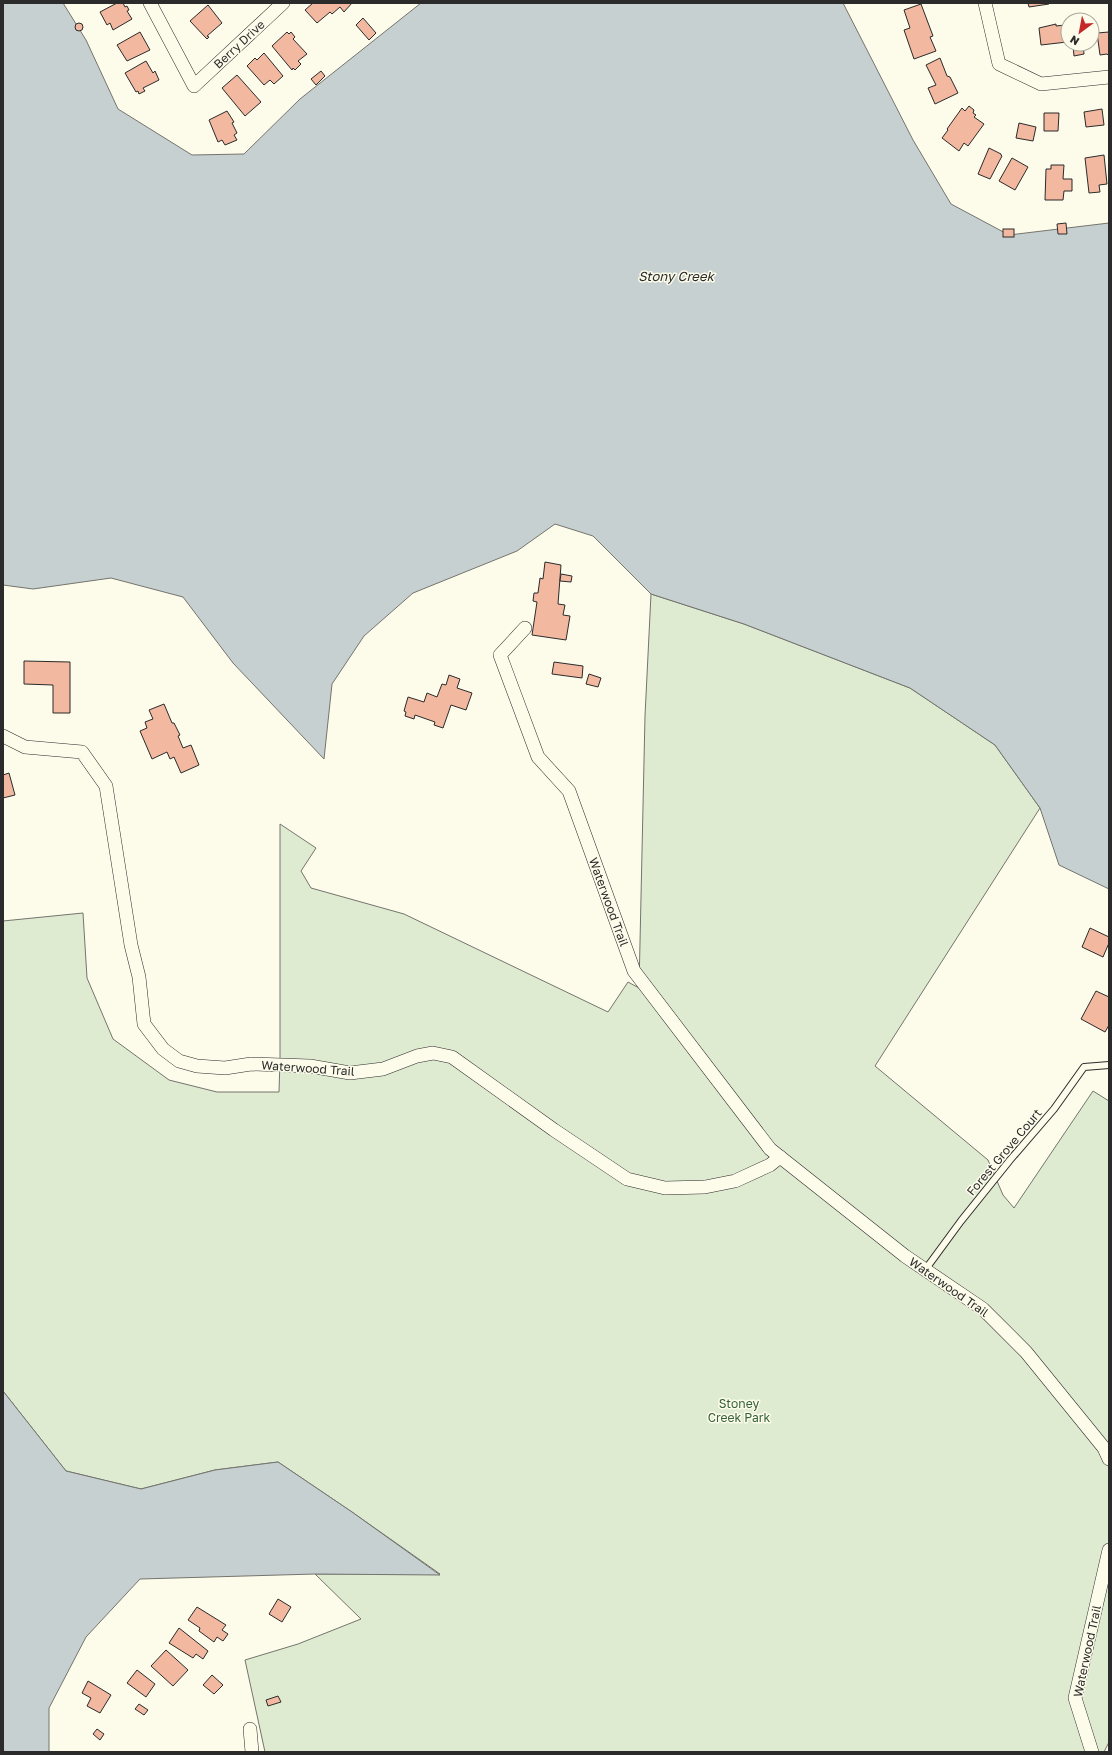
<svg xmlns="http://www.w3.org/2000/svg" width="1112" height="1755" viewBox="0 0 1112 1755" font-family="'Golos Text',sans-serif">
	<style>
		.green { fill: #deebd1; stroke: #74746e }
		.water { fill: #c7d0d0; stroke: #74746e }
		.building { fill: #f2b8a0; stroke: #2b2b2b }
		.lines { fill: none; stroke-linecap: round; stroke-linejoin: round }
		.lane-casing { stroke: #2b2b2b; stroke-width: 8 }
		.street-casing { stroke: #2b2b2b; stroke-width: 14 }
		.lane { stroke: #fdfbea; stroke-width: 6 }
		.street { stroke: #fdfbea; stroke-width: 13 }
		.labels { text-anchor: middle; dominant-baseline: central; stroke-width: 3; stroke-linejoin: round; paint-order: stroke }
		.street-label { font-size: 12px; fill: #2b2b2b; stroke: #fdfbea }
		.park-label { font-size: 12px; fill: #34623c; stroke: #fdfbea }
		.water-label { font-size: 13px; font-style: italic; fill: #2b2b2b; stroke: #fdfbea }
	</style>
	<rect width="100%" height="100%" fill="#fdfbea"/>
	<polygon class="green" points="651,594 744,624 910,688 995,745 1040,808 875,1066 988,1160 1003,1195 1014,1208 1093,1091 1109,1101 1109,1742 1104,1752 265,1752 245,1660 298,1644 361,1619 315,1574 440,1574 352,1512 278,1462 215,1470 141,1489 66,1471 3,1391 3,921 83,913 87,978 113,1039 169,1080 217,1092 279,1092 280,1060 280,824 316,848 301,871 311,888 404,914 608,1012 628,982 639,988 645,716"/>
	<g class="water">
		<polygon points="3,3 63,3 86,40 118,109 192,155 244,154 300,99 421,3 843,3 913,140 951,204 1009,235 1109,223 1109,889 1059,865 1040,808 995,745 910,688 744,624 651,594 593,536 555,524 517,551 413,593 364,636 332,684 324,759 233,663 183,597 111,578 33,589 3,585"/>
		<polygon points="3,1391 66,1471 141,1489 215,1470 278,1462 352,1512 440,1575 315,1574 140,1579 86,1637 49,1708 49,1752 4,1752 3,1748"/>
	</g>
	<g class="building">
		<polygon points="117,3 123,3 125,7 127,6 129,10 127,11 132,19 113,30 110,23 107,25 100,12"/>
		<polygon points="313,3 352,3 344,12 340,7 332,14 330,12 317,23 305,10"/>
		<polygon points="1028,3 1049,3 1049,4 1029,7"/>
		<polygon points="921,4 933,36 930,37 936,51 914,59 904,30 910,28 904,10"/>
		<polygon points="208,5 222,23 207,36 209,37 207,39 190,21"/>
		<polygon points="363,18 376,33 369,40 356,25"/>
		<circle cx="79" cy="27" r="4"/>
		<polygon points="1056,24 1056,26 1065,25 1067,42 1041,45 1039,28"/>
		<polygon points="140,32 150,50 127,61 117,45"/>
		<polygon points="287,32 289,34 291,32 295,37 293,39 307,54 298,61 301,64 295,70 293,68 292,70 272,46"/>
		<polygon points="1109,32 1109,56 1107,54 1100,55 1097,33"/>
		<polygon points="1083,44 1084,54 1074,56 1073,46"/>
		<polygon points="264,53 283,76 274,84 270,80 264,85 247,66 255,58 257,60"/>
		<polygon points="940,58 947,76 950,77 958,93 935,104 928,88 936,85 926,65"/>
		<polygon points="146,61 153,73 155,71 159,80 143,88 145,91 139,94 138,91 136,92 125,73"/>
		<polygon points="321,71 325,76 316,85 311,79"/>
		<polygon points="237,75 261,102 245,116 222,88"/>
		<polygon points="969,106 974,110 973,113 976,115 974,117 984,124 968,146 964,143 959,151 942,138 948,130 947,129 962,108 965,111"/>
		<polygon points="1102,109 1104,125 1086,127 1084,112"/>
		<polygon points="227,111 234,122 232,123 237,133 234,135 237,140 225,145 222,140 218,142 209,120"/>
		<polygon points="1044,113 1059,113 1058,131 1044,131"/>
		<polygon points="1019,123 1036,127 1033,141 1016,138"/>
		<polygon points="989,148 1001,154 1001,155 1002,156 990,179 978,174"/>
		<polygon points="1104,155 1107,184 1099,185 1100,192 1089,193 1085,158"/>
		<polygon points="1012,158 1028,167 1015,190 999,181"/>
		<polygon points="1051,165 1064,165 1063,179 1072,179 1072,191 1064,191 1063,200 1045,200 1046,169 1051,169"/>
		<polygon points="1066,223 1067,234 1058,234 1057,224"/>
		<rect x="1003" y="229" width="11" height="8"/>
		<polygon points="545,562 561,565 558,604 565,605 563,615 570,616 566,640 532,635 537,602 533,601 534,593 538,593 540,578 543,579"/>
		<polygon points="561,574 572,576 571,582 560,581"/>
		<polygon points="24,661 70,662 70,713 53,713 53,685 24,684"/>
		<polygon points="554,662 583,666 582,678 552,674"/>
		<polygon points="589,674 601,678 598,687 586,684"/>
		<polygon points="449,675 460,679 457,688 472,693 466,710 451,705 443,728 434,725 435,722 415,715 414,719 405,716 406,712 404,711 408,697 424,702 427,693 437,697 442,684 446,685"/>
		<polygon points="164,704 172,723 174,723 180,735 178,736 183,748 191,745 199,765 181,773 174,757 170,759 167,752 152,759 140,731 147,728 145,722 153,719 149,710"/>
		<polygon points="9,773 15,795 3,798 3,775"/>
		<polygon points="1090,928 1109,937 1109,943 1103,957 1082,947"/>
		<polygon points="1096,991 1109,997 1109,1025 1105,1032 1081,1019"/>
		<polygon points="278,1599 291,1607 282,1622 269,1614"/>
		<polygon points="197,1607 226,1625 222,1630 228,1634 223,1641 217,1637 214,1642 199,1631 200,1628 188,1620"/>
		<polygon points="179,1628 208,1651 203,1659 196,1654 193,1658 169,1643"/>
		<polygon points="166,1650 188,1670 173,1686 151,1666"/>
		<polygon points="137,1670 155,1684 146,1697 127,1683"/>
		<polygon points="212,1675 223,1685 214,1694 203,1685"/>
		<polygon points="88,1681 111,1695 100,1713 87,1706 91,1698 82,1693"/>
		<polygon points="278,1696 281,1702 268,1706 266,1700"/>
		<polygon points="139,1704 148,1710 144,1715 135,1709"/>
		<polygon points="97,1729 104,1734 100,1740 93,1734"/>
	</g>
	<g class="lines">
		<defs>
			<polyline id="lane" points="925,1270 961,1221 1010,1160 1054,1109 1084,1067 1109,1065"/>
			<g id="street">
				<polyline points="150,3 194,86 283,3"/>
				<polyline points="985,3 999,64 1041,84 1109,77"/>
				<polyline points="525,628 500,655 538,757 569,791 634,971 770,1149 905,1256 983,1309 1026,1352 1104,1448 1109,1459"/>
				<polyline points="3,736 25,747 82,752 106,786 131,945 139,977 144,1024 163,1049 179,1061 197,1066 225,1068 251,1064 310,1066 350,1073 383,1069 417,1056 433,1053 452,1057 554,1130 627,1179 665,1188 705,1187 735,1181 770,1165 780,1157"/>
				<polyline points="250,1729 252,1752"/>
				<polyline points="1092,1752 1075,1698 1109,1550"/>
			</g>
		</defs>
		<use href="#lane" class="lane-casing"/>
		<use href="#street" class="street-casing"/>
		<use href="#lane" class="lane"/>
		<use href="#street" class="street"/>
	</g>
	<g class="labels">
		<g class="street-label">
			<text transform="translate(239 44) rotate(-43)">Berry Drive</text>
			<text transform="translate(609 902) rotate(70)">Waterwood Trail</text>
			<text transform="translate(308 1068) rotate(4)">Waterwood Trail</text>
			<text transform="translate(1004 1152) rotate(-50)">Forest Grove Court</text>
			<text transform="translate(949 1287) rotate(35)">Waterwood Trail</text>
			<text transform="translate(1087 1651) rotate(-78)">Waterwood Trail</text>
		</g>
		<g class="park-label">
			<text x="739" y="1403">Stoney<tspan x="739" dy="14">Creek Park</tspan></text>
		</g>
		<g class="water-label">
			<text x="676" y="276">Stony Creek</text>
		</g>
	</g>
	<rect width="1112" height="1755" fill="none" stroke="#2b2b2b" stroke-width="8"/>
	<g transform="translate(1080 32) rotate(212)"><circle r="19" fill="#fdfbea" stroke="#a9a89e"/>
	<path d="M0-3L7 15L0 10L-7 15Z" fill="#c62828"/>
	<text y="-6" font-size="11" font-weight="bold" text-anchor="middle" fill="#2b2b2b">N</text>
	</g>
</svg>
